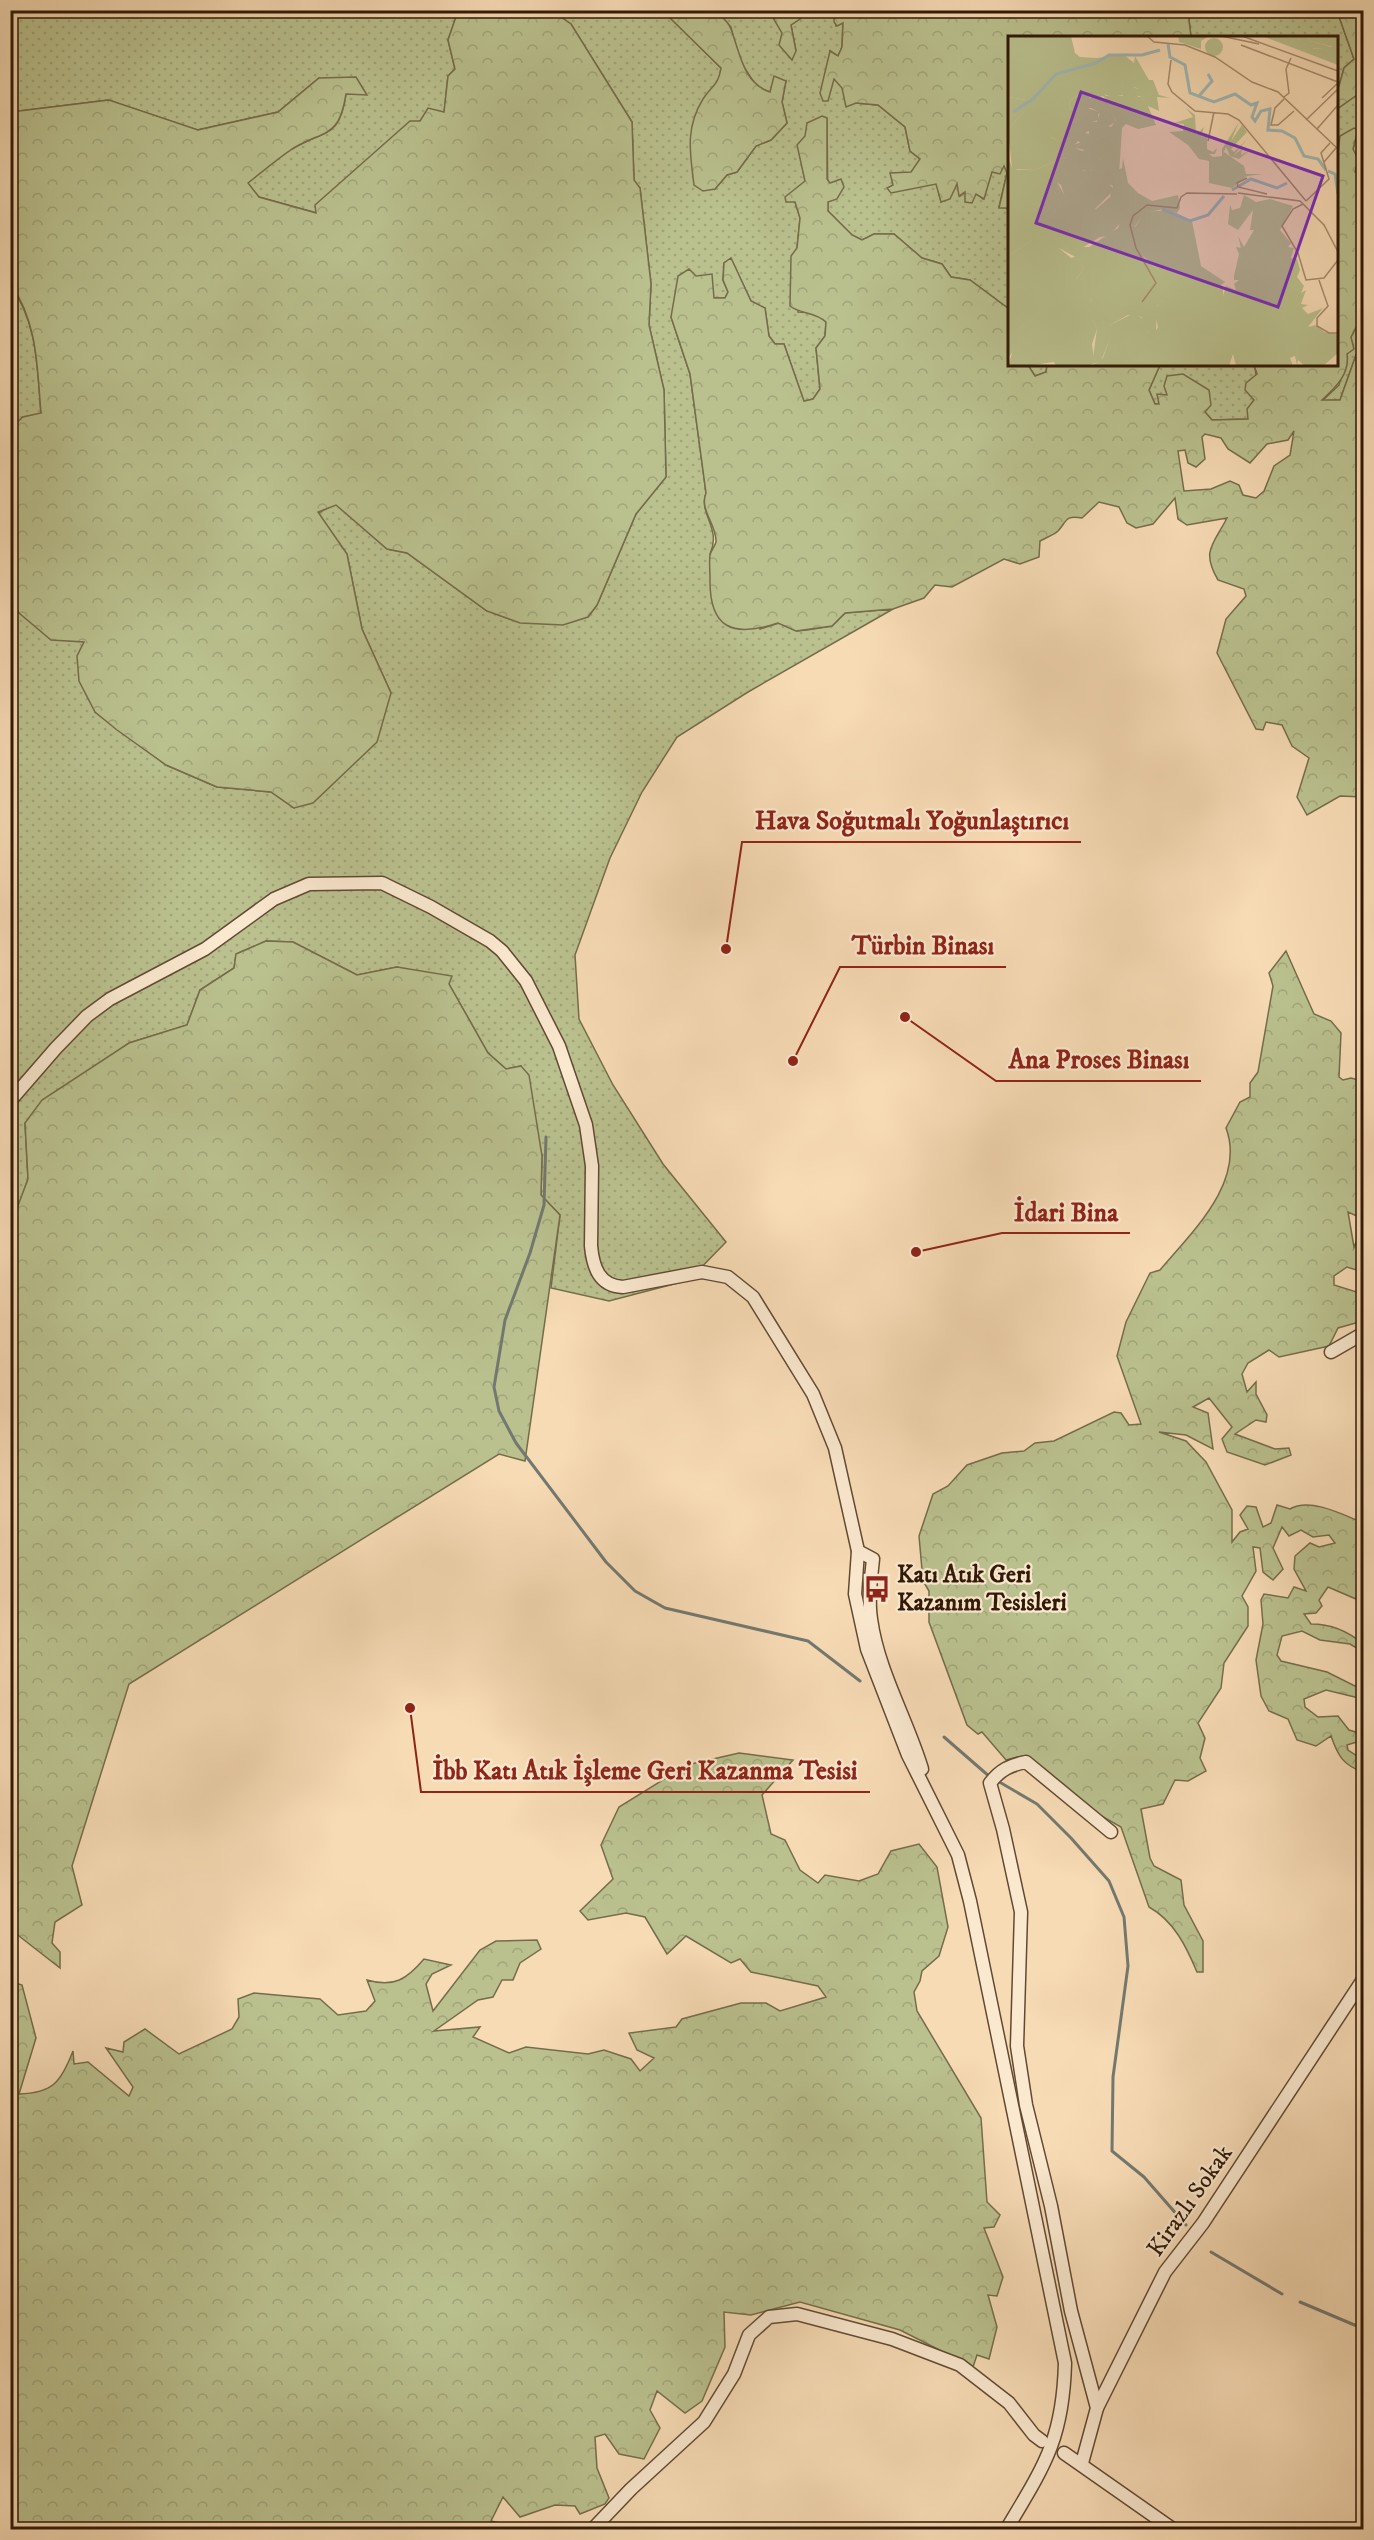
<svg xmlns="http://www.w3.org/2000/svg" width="1374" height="2540" viewBox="0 0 1374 2540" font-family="'IM FELL DW Pica',serif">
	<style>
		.green { fill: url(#green-dots); stroke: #756d4a; stroke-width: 1.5 }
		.forest { fill: url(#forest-crowns); stroke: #756d4a; stroke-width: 1.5; fill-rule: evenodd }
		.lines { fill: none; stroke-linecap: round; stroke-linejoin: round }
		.stream { stroke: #737970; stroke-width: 3 }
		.minor-casing { stroke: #624a32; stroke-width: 15 }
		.minor { stroke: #fae8cf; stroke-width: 12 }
		.labels { text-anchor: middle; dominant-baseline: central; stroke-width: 4.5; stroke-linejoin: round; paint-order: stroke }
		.poi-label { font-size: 24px; font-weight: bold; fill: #301906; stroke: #fae8cf; text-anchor: start }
		.street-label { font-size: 24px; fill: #301906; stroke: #fae8cf }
		.inset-river { fill: none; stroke: #a0b9b7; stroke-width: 3 }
		.inset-road { fill: none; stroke: #a78d6f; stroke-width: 1.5 }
		.view { fill: #7b2cbf; fill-opacity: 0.15; stroke: #7b2cbf; stroke-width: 3 }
		.inset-edge { fill: none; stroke: #301906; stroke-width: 3 }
		.leader { fill: none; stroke: #8f2418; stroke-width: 2 }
		.callout-dot { fill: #8f2418; stroke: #fae8cf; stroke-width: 2 }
		.callout-label { font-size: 26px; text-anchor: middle; font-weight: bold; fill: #8f2418; stroke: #fae8cf; stroke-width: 4.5; stroke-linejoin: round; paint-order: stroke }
	</style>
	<defs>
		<pattern id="green-dots" width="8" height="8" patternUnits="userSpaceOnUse" patternTransform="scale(1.5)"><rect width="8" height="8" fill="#bac18f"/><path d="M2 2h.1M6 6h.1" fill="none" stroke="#a0a57a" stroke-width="1.8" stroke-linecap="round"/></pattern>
		<pattern id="forest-crowns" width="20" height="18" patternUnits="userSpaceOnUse" patternTransform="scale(1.5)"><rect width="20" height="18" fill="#bac18f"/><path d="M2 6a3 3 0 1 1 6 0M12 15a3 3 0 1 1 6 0" fill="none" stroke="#a0a57a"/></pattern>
	</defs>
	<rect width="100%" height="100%" fill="#f7dbb5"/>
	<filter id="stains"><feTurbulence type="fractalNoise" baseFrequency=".00333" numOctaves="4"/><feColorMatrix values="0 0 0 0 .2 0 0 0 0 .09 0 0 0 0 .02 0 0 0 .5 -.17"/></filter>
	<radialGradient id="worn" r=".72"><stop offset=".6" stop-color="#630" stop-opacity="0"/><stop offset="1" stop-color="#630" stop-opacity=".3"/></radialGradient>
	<g class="green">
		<path d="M10,11h448l-10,29 7,29 -7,7 -4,37 -24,8 -103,92 -58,-16 -12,-14c15,-11 30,-24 45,-34 33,-20 48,-10 54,-55l-27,-16 -41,34 -81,18 -89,-30 -97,12z"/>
		<path d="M552,11h111l58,57 -3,16 -15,16 12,89 12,-14 10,-3 19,-26 15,-6 16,-17 -5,-21 4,-21 -16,11 -13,-5 -19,-29 -7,-31 -15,-16h53l27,40 -5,-26 21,-14h22l2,15 7,-3 -1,24 -4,9 -8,-5 4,27 22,25 22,2 27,22 5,24 10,8 -8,13 25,12 4,18 17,-19 2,13 5,-4 11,1 7,6 9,-28 13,-6 2,8 -8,34 8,1 2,7v94l-39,-29 -19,-3 -9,-13 -20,-6 -28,-24h-20l-12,6 -10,-5 -24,-24 -1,-92 -29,26 7,36 -10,21 5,16 -3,30 1,64 18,1 10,8 -1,15 -9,12 4,41 -7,10 -9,3 -20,-58h-9l-6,-8 -4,-28 -14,-7 -20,-42 -7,4 -1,17 5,12 -3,6h-11l-43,19 19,57 16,119c-8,21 16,35 4,61l50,75 19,-6 18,8 10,-1 25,-4 13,-13 48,-4 -145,83 -71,45 -35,55 -32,66 -35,97 4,64 34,66 50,79 63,78 -37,38 -80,21 -58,-13 9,-73 -19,-20 1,-39 -21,-90 -15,3 -18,-16 -39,-69 -52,-17 -40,8 -64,-33 -27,-1 -30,13 -2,14 -34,22 -13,35 -58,18 -104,80 3,56 -17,48v-629l8,15 65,29 11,70 71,53 51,22 54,5 23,16 97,-115 -29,-64 -15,-75 -29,-41 18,-9 51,45 20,4 80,58 101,6 9,-12 39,-91 30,-37 -2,-87 -15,-65 2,-41 -11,-96 -6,-7 -2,-59 -61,-98z"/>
		<polygon points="1188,11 1337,11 1354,59 1344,68 1339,87 1337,88 1336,38 1191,37"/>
		<polygon points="1363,90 1363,175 1355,172 1353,149 1357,131 1337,169 1337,109"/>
		<path d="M10,284c28,40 27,83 31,130l-18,3 -12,11z"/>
		<polygon points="1363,314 1363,344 1356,355 1340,400 1322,401 1339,385 1351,337"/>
		<polygon points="1028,365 1054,365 1047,366 1046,372 1035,376"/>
		<path d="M1160,365h94c6,18 0,36 -6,54l-36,1 -7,-8 -37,-17 -9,9h-4l-6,-14z"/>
	</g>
	<g class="forest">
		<path d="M458,11h94l19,13 61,98 2,58 6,8 11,96 -2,41 15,65 2,87 -30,37 -39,91 -9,12 -25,8 -43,-2 -33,-12 -80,-58 -20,-4 -51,-44 -18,7 29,42 15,75 29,64 -14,49 -64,61 -19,5 -23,-16 -54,-5 -51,-22 -49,-35 -22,-18 -16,-31 -2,-25 7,-14 -33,-2 -32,-27 -8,-15v-170l12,-11 18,-4c-4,-46 -3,-89 -30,-129v-172l98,-12 89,30 80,-18 41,-34 37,-1 11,18 -21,-1c-7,45 -21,35 -54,55 -15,10 -30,23 -44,34l11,14 57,16 -1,-8 95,-84h10l8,-13 16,4 4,-36 7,-7 -7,-29z"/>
		<path d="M663,11h53c5,5 13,11 15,18 9,24 12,54 39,63l4,-16 12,5 -4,21 5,21 -16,17 -15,6 -19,26 -10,3 -12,14 -12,2 -9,-6c-4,-32 -9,-57 9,-86 9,-14 15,-13 18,-31z"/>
		<polygon points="769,11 812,11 791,25 796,51 792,60 779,45 782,33"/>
		<polygon points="834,11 1188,11 1191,37 1010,38 1009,215 1007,208 999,208 1007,173 1004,166 1000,174 992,172 984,199 976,194 972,203 965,202 965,192 959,196 957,184 950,199 941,202 936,184 891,193 887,188 893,185 890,173 911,172 920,159 910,151 905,127 878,105 856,103 846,107 842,88 834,79 828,101 823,101 820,93 830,51 838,56 842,47 843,23 837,26 834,22"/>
		<polygon points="1337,11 1363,11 1364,90 1337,109 1337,88 1339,86 1344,68 1354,59"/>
		<path d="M822,116l5,2v61l3,4 11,-4 3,8 -7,12 -9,3v9l24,24 10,5 12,-6h20l28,24 20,6 9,13 19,3 39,29 1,55 18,1 7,11 11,-4 1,-6 7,-1h106l-11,25 6,14h4l-2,-10 10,1 -3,-9 3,-10 16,-2 26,16 2,15 -6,7 7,8 36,-1 -1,-10 7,-9 -9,-10 1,-7 11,-9 -3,-9 82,-1v-195l4,-33 14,-8 4,2 -5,19 5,10 -3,13 8,3v139l-12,23 3,12 -7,5c3,20 -11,33 -25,46h18l16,-45 7,-11v453l-23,-1 -33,19 -10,-18 12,-39 -17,-12 -10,-21 -16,-3 -3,8 -7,-1 -39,-76 9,-34 20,-23 -2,-7 -26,-9c-17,-29 -5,-35 9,-62l-40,7 -9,-6 -3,-21 -22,26 -17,4 -9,-5 -8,-16 -20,-5 -17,16c-17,-3 -15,3 -24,13 -4,4 -13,7 -18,10l-1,16 -19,7 -16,-5 -52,28 -17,-2 -11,13 -31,11 -48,4 -13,13 -36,5 -18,-8c-45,15 -69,6 -68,-45 0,-7 -1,-16 0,-23 1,-4 5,-9 6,-13 1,-17 -17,-32 -10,-49l-16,-119 -19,-57 7,-41 11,-7 7,7 16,-2 2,24h11l3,-6 -5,-12 1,-17 7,-5 20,43 14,7 4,28 6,8h9l20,57 9,-2 7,-10 -4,-41 9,-12 1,-14c-12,-11 -24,-7 -36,-16l1,-50 6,-8 3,-30 -5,-16h-9l-1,-5 20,-16 -8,-36 8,-9 2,-13zM1294,431l-4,24 -16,11 -10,25 -8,7 -13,-3 -4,-10 -9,-4 -19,8 -27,2 -6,-40 7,-1 3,13 8,4 9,-8 -3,-22 3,-3 16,4 7,11 22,14 17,-19 21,-4z"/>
		<polygon points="266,941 293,942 357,975 397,967 452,976 449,984 488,1053 506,1069 521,1066 529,1075 542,1156 541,1195 560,1215 525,1461 499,1454 129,1684 72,1866 82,1905 55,1922 52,1943 60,1952 60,1968 10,1929 10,1227 28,1179 25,1123 42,1100 129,1043 187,1025 200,990 234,968 236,954"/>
		<path d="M1286,951l28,63 17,7 10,12 -2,44 4,3 8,-2 12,3v131l-2,6 -13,-6 6,35 9,-21v46l-16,-5 -13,9v9l29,9v27l-25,7 -9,18 -50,11 -10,-7 -21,13 -6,11 5,18 9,-10v12l11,21 -1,7 -10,-2 -21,14 40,15 14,-1 2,7 -26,10 -38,-13 -5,-13 10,-12 -23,-29 -16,9 15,6 5,36 -27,-14 -27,-3 27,9 20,21 26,48v32l8,-10 8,-3 -8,-14 7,-9 9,1 7,20 8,-4 6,-18 13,4c20,-12 54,6 73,14v16l-6,4 6,7v52l-35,-15 -9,13 3,6 -6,7 -12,1 7,10c20,0 37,7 52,20v8l-13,-8 -30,-4 -18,-9 -20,5 -5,19 4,6 46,11 36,18v9l-37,-9 -22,9 1,8 13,10 20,-1 11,14 10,3 4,7 -16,5 1,5 15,10v12c-20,-7 -25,-16 -32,-36l-15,10 -19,-6 -9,-21 -19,-8 -8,-15 -5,-36 7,-36 -2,-24 3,-6 24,4 6,-11 12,4 -12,-22 1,-13 15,-13 9,4 16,-4 -6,-8 -16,2 -12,-7 -12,6 -7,-9 -9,21 10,21 -10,11 -10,-8 -3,-24 -7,-1 3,24 -14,25 6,11v19l-24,37 -3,25 -23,35 7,15 -5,20 6,13 -18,10 -13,-1 -12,24 -22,5 9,49 4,8 27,14 3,25 19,36v31h-6c-11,-26 -23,-51 -48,-65l-28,-80 -23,-13 -64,-53 -12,-5 -16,4 -24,-28 -4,2 -11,-9 -38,-103v-31l-6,-10 -4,-45 14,-42 15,-8 19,-21 35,-12 22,-2 11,-8 19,-2 60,-29 7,1 8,12 12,-1 -24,-68 9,-34 24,-49 10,-3c32,-38 86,-88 66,-142l14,-26 10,-5v-14l8,-11 15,-86 -4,-13z"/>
		<path d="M739,1753l54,7 -31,35 9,39 14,6 15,30 18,13 7,-8 34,6 19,-7 13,-23 28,-7 18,23 11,60 -9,29 -17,15 -2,10 -6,11 3,19 64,107 6,84 13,13 -6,12 -10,1 19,49 -6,19 -9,-1 9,32 -8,32 -12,-4 -4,12 -73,-37 -100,-28 -49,13 -27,-3 1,35 -23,54 -17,12 -28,-22 -7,19 10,18 -16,31 -25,-5 -14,-20 -10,3 2,31 12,30 -4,6 -25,10 -5,-8 -20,-1 -35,12 -17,-20 -12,24 22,5 -2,3h-500l-1,-548 12,4 14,53 -17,56c34,-1 42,-12 54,-43l1,13 14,-2 41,34 4,-9 -27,-39 17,4 1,-10 21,-13 34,25 53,-25 7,-12 -1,-18 16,-6 66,6 18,16 28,-4 9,-10 -8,-21c27,8 40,-1 57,-21l27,6 -19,9 -6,10 7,27 47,-61 16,-9 41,-1 4,9 -21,14 -7,17h-11l-9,17 -15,3 -44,31 46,-4 -7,10 36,16 17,-6 62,7 16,-4 27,9 9,12 14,-13 -17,-8 -8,-17 47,-6 6,-8 59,-16h25l14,8 46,-14 -8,-11 -67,-14 -11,-13 -9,4 -45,-27 -19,18 -22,-37 -19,-4 -38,7 -8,-9 33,-32 -12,-34 18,-38 68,-42z"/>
	</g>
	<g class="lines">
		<g class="stream">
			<polyline points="546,1137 544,1205 530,1253 505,1320 494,1387 499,1411 516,1443 606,1562 635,1591 665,1608 808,1641 860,1681"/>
			<polyline points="944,1737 990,1777"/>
			<polyline points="996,1780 1037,1804 1071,1838 1109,1881 1124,1917 1128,1966 1113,2077 1112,2151 1144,2177 1186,2225"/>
			<polyline points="1211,2252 1282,2294"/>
			<polyline points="1300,2302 1364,2329"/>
		</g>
		<defs>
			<g id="minor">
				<path d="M10,1101l46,-53 31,-32 23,-17 95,-50 69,-50 35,-15 73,-1 49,24 59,34 12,10 24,30 33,65 27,79 6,41 -1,80c2,21 8,40 32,41l79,-15 26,5 25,20 60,97 22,54 23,103 -3,43 12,55 41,106 50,100 12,46 95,462c-2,77 -21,103 -59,167"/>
				<polyline points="1331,1352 1364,1333"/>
				<path d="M858,1551l15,8c-2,20 -5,40 -2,60 7,52 36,100 51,150"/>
				<path d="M1097,2408l-26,-97 -20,-105 -25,-101 -9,-59 4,-134 -18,-83 -13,-46c10,-13 20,-18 36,-21l85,70"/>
				<polyline points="1064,2453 1174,2530"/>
				<polyline points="1082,2463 1097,2408 1165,2272 1203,2223 1364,1978"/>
				<polyline points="592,2530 631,2489 704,2422 734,2374 749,2335 769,2317 797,2314 892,2339 960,2365 1009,2403 1034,2435 1042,2441"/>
			</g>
		</defs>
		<use href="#minor" class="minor-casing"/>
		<use href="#minor" class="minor"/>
	</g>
	<defs>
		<symbol id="bus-bare" viewBox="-9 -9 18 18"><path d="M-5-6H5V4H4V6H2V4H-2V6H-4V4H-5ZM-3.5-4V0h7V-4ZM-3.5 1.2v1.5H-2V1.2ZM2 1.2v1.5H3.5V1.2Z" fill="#8f2418" stroke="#fae8cf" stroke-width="2.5" paint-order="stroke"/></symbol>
	</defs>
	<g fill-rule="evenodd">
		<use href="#bus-bare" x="858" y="1570" width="38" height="38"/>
	</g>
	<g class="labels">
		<g class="poi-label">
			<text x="897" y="1575">Katı Atık Geri<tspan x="897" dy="28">Kazanım Tesisleri</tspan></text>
		</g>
		<g class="street-label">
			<text transform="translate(1190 2201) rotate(-55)">Kirazlı Sokak</text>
		</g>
	</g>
	<g transform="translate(1008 36)">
		<rect width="330" height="330" fill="#f7dbb5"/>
		<path d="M254,0h39l-3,5 16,8 19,-2 -23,-6 -3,-5h31v29zM113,48l6,7 6,-4 5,2v8l4,-1 6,14 -21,-6 -5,-7h-13l-2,2 11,10 -1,1 -14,-14 -4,1 -3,7 13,2 7,16 -11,6 1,9 -6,-1 -14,14 -11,-2 26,11 -13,4v7l23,3 11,-5 1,-10 5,25 10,10 14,8 26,-6 2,13 -3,5 -13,-4 -20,4 -9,13 9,32 23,19 -6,26 -4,3 -1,26 -3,4 -5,-3 -6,-16 -14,-2 -18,10 5,1 -14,35 -14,5 6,-8 4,-29 -13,-29 8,2v-4l-16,-19 8,-10 -5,-10 -20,-11v-14l18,-1 1,14h11l29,-19 2,-5 -5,-14 -20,1 15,-13 3,-11 -29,-16 -27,12 10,18 -6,6 -6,-14v17l-13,25 -34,22v-100l4,12 6,2h17l31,-13 10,3 -6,-7 -12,3 -6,-4 3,-5 -5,-10 21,9 11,-4 3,-9 4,1v-13l8,1 3,-9 -9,-5 -20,2 -2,-8 9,-7 12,4 8,-12 8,9h17zM0,61l25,4 -25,28zM26,72l19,16v-4l4,2 9,12 -3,4 -9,-9 2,4h-7l1,3 -7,-2 -6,11v-11l8,-9 -15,-14zM5,314l14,6v10h-19z" fill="#bac18f"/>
		<path d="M0,0h63l4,17 5,4 17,1 33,-5 -6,2 10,8 1,-7 14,24h4l6,15 11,3 -13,-1 2,14 -11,-5 8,19 -18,4 -12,-5 -4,4 -3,47 -31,-5 -4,-8 17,-3 -27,-9 9,1 17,-16 5,2 -1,-12 7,2 5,-6 -8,-15 -11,-1 -4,-5 6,-4 9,5 -2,-4 3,-1 -10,-4 -10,4 2,6 -13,-7 -9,7 2,8 16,-2 15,5 -4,1 1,6 -8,2 1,7 -7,4 -1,12 -6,-4 -6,7 -21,-11 3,6 14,7 -10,2 -3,-5 -2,5 5,4 15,-4 4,11 -11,-6 -31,13 -23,-1 -4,-40 14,-16 -4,-3 15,-9 -25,-4zM113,48l7,10 6,-1v-6l4,2 -2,7h6l5,13 -18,-6 -4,-7 -15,1 14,-2zM170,0h31l-8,5v8l-22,-7zM293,0h6l3,5 25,7 -34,1 -3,-8zM178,72l9,7 1,20 8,-8 -3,10 6,-4v16l6,3 4,-4 -2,6h-6l4,3 9,-1v-7l17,-27 -8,19 11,-16 5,7 -16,17 3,3 14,-14 -14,17 8,-6 -1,6 9,-5 -11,9 -9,-3 -4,-9 -2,5 20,14 2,8h17l-16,2 -15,12 -23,-5v-22l-10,-2 -11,-14 -19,-13 14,-1 1,-7 -10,-1 19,-6zM60,131l35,8 11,15 -19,19h20l8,11 -14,16 -9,1 -23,14 -1,-18 -17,1v14l12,10 7,-2 6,13 -8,10 15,8 1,15 -7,-1 12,28 -5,15 2,16 -7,6h-31l-2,-4 -27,4v-10l-11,-1 -2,-5 -6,8v-102l33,-22 14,-25v-17l6,13 5,-4 -5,-16 -12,-8 1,-5zM236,159l12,7 14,-3 23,7 -13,24 11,13 -3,4 6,1 -3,10 6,1 3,11 -3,7 7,9 -3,7 5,-3 -5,14 7,1 -6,3 6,6 15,-6 -15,19 8,-2 8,7 14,2v19l-15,13h-18l-7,-6 -1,5 -2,-9 -5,2 3,8h-57l-3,-12 -4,12h-137l11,-8 11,-32 -8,7v-6l26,-13 13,5 3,14 5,2 5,-8 -4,-17 7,-8 5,-25 -24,-22 -8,-26 10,-17 26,-2 22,11 9,45 24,16 -8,6 6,1v7l3,-10 10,4 -2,-6 5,-4h-5v-4l5,-22 -3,-7 5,1 -3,-12 6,11 10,-17h-4l3,-20 -15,20 -10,-6 2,-19 2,5 8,-2z" fill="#bac18f" fill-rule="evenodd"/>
		<path d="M197 11a9 9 0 1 1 18 0a9 9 0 1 1-18 0Z" fill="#bac18f"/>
		<path class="inset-river" d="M160,8l2,13 15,8 5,28 24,9 21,-8 16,11 6,-2 -5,14 3,4 6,-10 9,-2 -2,21 14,1 13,7 9,18 14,3 8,11M191,60l13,-15 -4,-7M5,76l20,-13 23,-25 40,-11 13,-8h33l18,-5M320,135l7,3 3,20M224,154l19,-11 26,9 10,-5M154,173l28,12 18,-6 16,-19"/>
		<path class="inset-road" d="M139,0l7,6 31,3 30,12 37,25 26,10 60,57M213,0l38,8M234,0l96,35M233,9l97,37M163,24l-3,24 4,8 23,19 33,3 11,6 67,81M276,61l5,-4 -3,-24 5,-11M314,62l16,-15M276,63l-9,9 -4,17h7l16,-14M298,84l32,-31M309,93l21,-24M200,105l6,-29M316,126l12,-14M239,142l-10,5 1,4 29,7M230,157l62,8 24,24 14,27M298,165l23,-22 -8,-26 9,-10M295,168l-10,5 -11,17 16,27 8,27 18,-2 14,-18M311,244l9,26 -11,12v8l12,7h9M134,266l14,-19 -20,-35 -6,-23 3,-9 14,-11 30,3 4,-11 6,-4 50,1"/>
		<path class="view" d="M73,56l242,84 -45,131 -242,-84z"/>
		<rect width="330" height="330" class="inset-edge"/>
	</g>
	<path class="leader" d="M726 949L742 842H1081M793 1061L840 967H1006M905 1017L996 1081H1201M916 1252L1002 1233H1130M410 1708L421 1792H870"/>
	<g class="callout-dot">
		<circle cx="726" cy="949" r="6"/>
		<circle cx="793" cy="1061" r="6"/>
		<circle cx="905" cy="1017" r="6"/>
		<circle cx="916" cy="1252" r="6"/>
		<circle cx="410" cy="1708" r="6"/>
	</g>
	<g class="callout-label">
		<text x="912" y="829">Hava Soğutmalı Yoğunlaştırıcı</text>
		<text x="923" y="954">Türbin Binası</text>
		<text x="1099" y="1068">Ana Proses Binası</text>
		<text x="1066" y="1221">İdari Bina</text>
		<text x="645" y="1779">İbb Katı Atık İşleme Geri Kazanma Tesisi</text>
	</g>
	<rect width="1374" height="2540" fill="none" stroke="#f7dbb5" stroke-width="36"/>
	<rect x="12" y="12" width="1350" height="2516" fill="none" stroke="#301906" stroke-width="3"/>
	<rect x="18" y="18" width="1338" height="2504" fill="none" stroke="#301906" stroke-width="1.5"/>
	<rect width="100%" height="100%" filter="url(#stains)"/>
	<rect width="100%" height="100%" fill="url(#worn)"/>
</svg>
